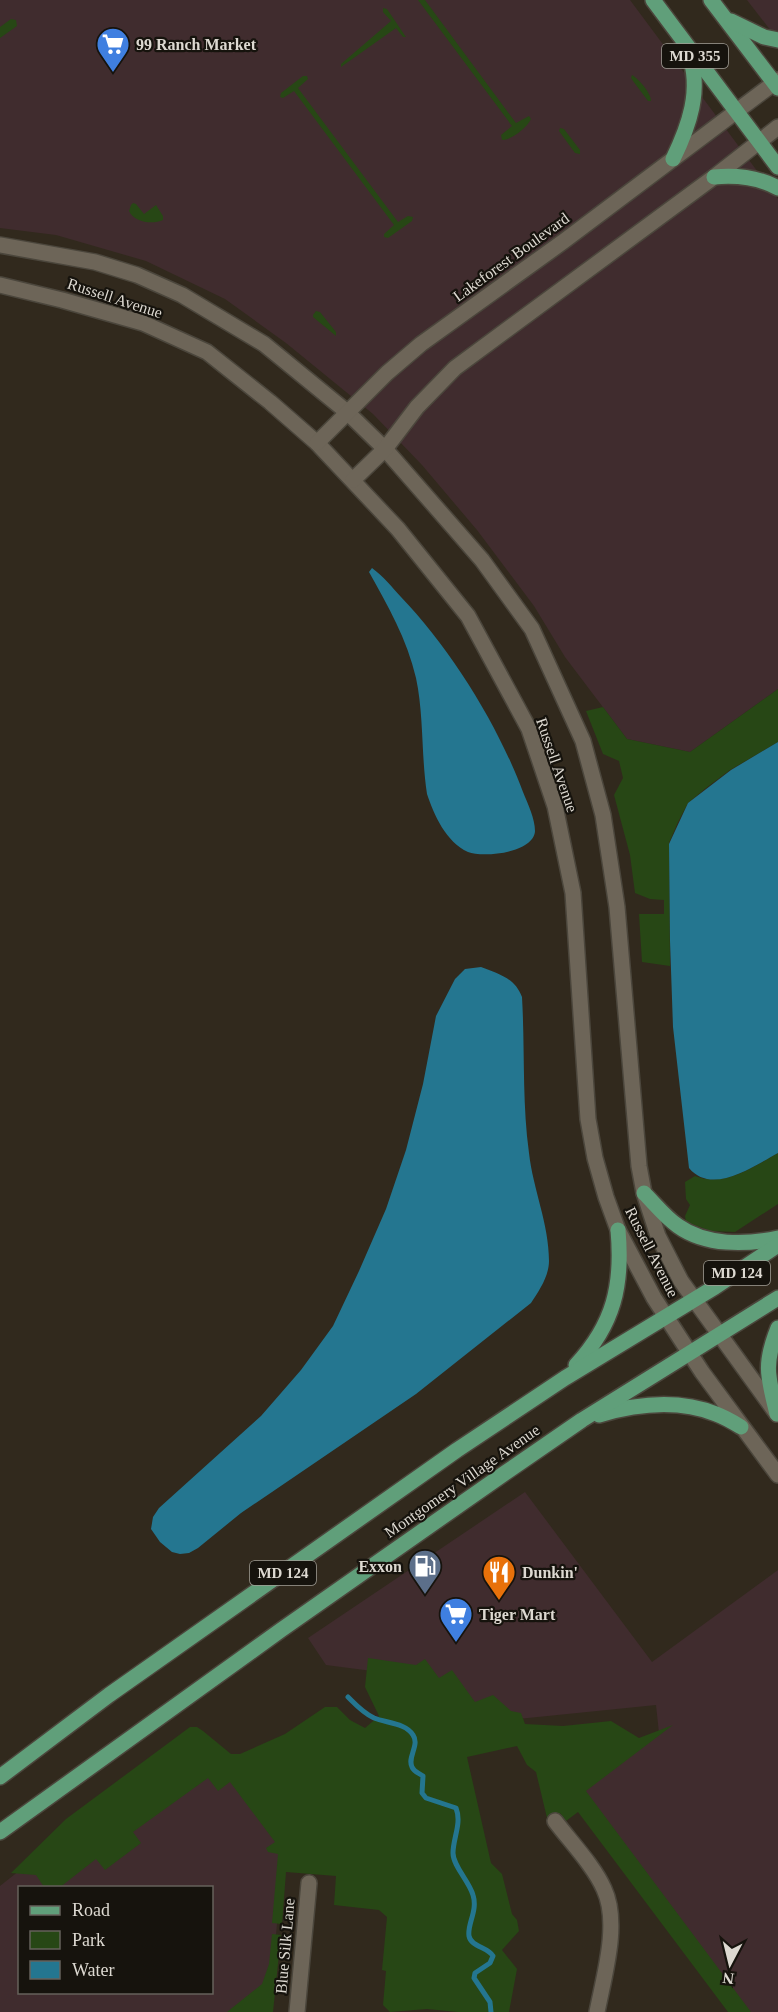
<svg xmlns="http://www.w3.org/2000/svg" width="778" height="2012" viewBox="0 0 778 2012" font-family="'Times New Roman',serif">
	<style>
		.commercial { fill: #402c2e; fill-rule: evenodd }
		.green { fill: #274715 }
		.water { fill: #247690 }
		.lines { fill: none; stroke-linecap: round; stroke-linejoin: round }
		.stream { stroke: #247690; stroke-width: 5 }
		.street-casing { stroke: #4b463c; stroke-width: 18 }
		.secondary-casing { stroke: #4b463c; stroke-width: 18 }
		.primary-casing { stroke: #4b463c; stroke-width: 18 }
		.street { stroke: #6d6558; stroke-width: 15 }
		.secondary { stroke: #6d6558; stroke-width: 15 }
		.primary { stroke: #609f7a; stroke-width: 15 }
		.labels { text-anchor: middle; dominant-baseline: central; stroke-width: 4.5; stroke-linejoin: round; paint-order: stroke }
		.shield { fill: #16130d; stroke: #a19e96; stroke-width: 1.5 }
		.shield-label { font-size: 15px; font-weight: bold; fill: #ddd9d1 }
		.poi-label { font-size: 16px; font-weight: bold; fill: #ddd9d1; stroke: #16130d; text-anchor: start }
		.street-label { font-size: 16px; fill: #ddd9d1; stroke: #16130d }
	</style>
	<rect width="100%" height="100%" fill="#31291d"/>
	<g class="commercial">
		<polygon points="0,0 630,0 778,199 778,689 690,752 627,739 565,657 534,606 477,530 422,465 373,414 286,343 225,299 146,261 56,235 0,228"/>
		<polygon points="747,0 778,0 778,40"/>
		<polygon points="525,1492 652,1662 778,1570 778,2012 740,2012 577,1794 659,1733 656,1705 469,1724 434,1679 326,1665 308,1638"/>
		<path d="M197,1730l87,116 -15,166h-269v-126zM20,1888h192v104h-192z"/>
	</g>
	<g class="green">
		<path d="M418,0h7l91,123 13,-7 2,3c-4,9 -20,21 -29,21l-1,-5 11,-9z"/>
		<polygon points="383,8 387,9 406,37 403,37 396,28 341,67 341,64 391,21 383,12"/>
		<polygon points="11,19 16,20 17,26 0,38 0,27"/>
		<path d="M632,75c7,4 19,18 19,26h-3l-15,-20 -2,-3z"/>
		<polygon points="303,76 307,76 308,79 298,88 398,222 408,216 413,217 412,221 388,238 384,237 384,234 394,225 294,91 283,98 280,97 281,93"/>
		<polygon points="560,128 564,129 580,150 580,154 575,153 559,131"/>
		<path d="M133,203l3,1 8,10 12,-9 7,11v4c-11,5 -29,2 -34,-9l2,-6z"/>
		<polygon points="316,311 320,312 336,332 336,336 313,317 313,315"/>
		<polygon points="778,689 778,742 730,770 706,788 688,803 678,822 669,843 670,966 642,962 639,914 664,914 664,900 650,899 635,893 630,855 614,795 623,778 619,761 603,754 586,711 603,707 627,739 690,752"/>
		<path d="M778,1153v51l-43,28 -24,-1 -25,-9 -1,-6 5,-11 -4,-6 -1,-17 10,-6c29,12 58,-9 83,-23z"/>
		<polygon points="368,1658 416,1665 425,1659 439,1678 452,1670 475,1702 493,1695 511,1711 521,1713 525,1724 563,1726 611,1721 639,1738 673,1725 586,1791 751,2012 728,2012 578,1812 566,1821 560,1813 548,1822 536,1772 527,1765 517,1746 467,1757 491,1863 502,1874 512,1914 517,1920 519,1931 502,1950 517,1969 509,2012 458,2012 427,2009 390,2012 383,2005 386,1971 382,1970 387,1917 379,1910 334,1905 336,1876 286,1872 282,1924 272,1923 278,1854 268,1852 266,1848 275,1842 230,1782 218,1791 208,1778 133,1832 141,1843 105,1870 96,1859 59,1888 44,1887 36,1875 11,1873 66,1819 190,1727 197,1727 203,1731 231,1754 240,1754 285,1734 325,1707 337,1707 350,1720 365,1728 379,1716 365,1687"/>
		<polygon points="272,1934 281,1935 273,2012 227,2012 262,1984 269,1964"/>
	</g>
	<g class="water">
		<path d="M372,568c11,8 20,19 29,29 50,52 97,128 122,195 5,12 12,27 12,39 -1,22 -52,27 -67,21 -22,-10 -34,-37 -41,-58 -6,-39 -3,-78 -11,-116 -9,-39 -28,-72 -47,-106z"/>
		<path d="M778,742v411c-24,13 -66,43 -89,15l-16,-141 -3,-86 -1,-97 19,-41 43,-33z"/>
		<path d="M481,967c18,7 34,11 41,30 3,52 0,104 7,156 4,36 20,71 20,108 0,15 -10,30 -18,42l-115,91 -175,119 -43,35 -9,5 -9,1 -8,-2 -12,-10 -9,-13 2,-12 6,-9 102,-92 40,-46 32,-44 26,-55 27,-62 20,-59 17,-66 13,-68 19,-37 10,-10z"/>
	</g>
	<g class="lines">
		<path class="stream" d="M348,1697c8,8 15,16 26,21 12,5 32,5 39,17 7,10 -6,22 -1,32 2,5 7,6 11,9l-1,17 4,5 30,10c6,15 -3,30 -3,45 0,13 16,28 20,42 5,16 -6,29 -4,41 2,11 19,11 24,20l-3,7 -15,10 -1,5 16,24 1,10"/>
		<defs>
			<g id="street">
				<path d="M555,1821c15,20 39,45 49,68 16,34 0,87 -7,123"/>
				<polyline points="297,2012 309,1883"/>
			</g>
			<g id="secondary">
				<polyline points="0,245 95,262 137,275 182,295 264,344 347,412 385,449 482,560 532,629 583,741 603,815 617,907 639,1166 644,1193 658,1236 681,1281 777,1414"/>
				<polyline points="0,285 62,300 143,323 207,352 270,402 317,443 398,529 468,616 529,729 555,806 573,893 588,1119 595,1158 606,1197 618,1230 654,1298 702,1372 778,1475"/>
				<polyline points="317,443 387,373 421,344 564,241 778,80"/>
				<polyline points="353,480 385,449 417,407 455,368 714,177 778,127"/>
			</g>
			<g id="primary">
				<polyline points="653,0 778,167"/>
				<polyline points="711,0 778,88"/>
				<polyline points="731,21 764,37 778,40"/>
				<path d="M673,159c16,-33 29,-69 16,-105"/>
				<path d="M714,177c22,-2 44,0 64,11"/>
				<path d="M644,1193c11,11 21,24 34,33 28,20 68,19 100,12"/>
				<path d="M576,1365c38,-41 47,-80 42,-135"/>
				<path d="M777,1414c-9,-37 -14,-49 1,-86"/>
				<path d="M599,1415c37,-11 79,-16 117,-1 8,3 17,8 25,13"/>
				<polyline points="0,1777 109,1695 457,1450 565,1378 715,1287 778,1245"/>
				<polyline points="0,1832 281,1630 505,1473 582,1420 778,1298"/>
			</g>
		</defs>
		<use href="#street" class="street-casing"/>
		<use href="#secondary" class="secondary-casing"/>
		<use href="#primary" class="primary-casing"/>
		<use href="#street" class="street"/>
		<use href="#secondary" class="secondary"/>
		<use href="#primary" class="primary"/>
	</g>
	<defs>
		<symbol id="supermarket-pin" viewBox="-11 -11 22 30"><path d="M0 17L-7.5 6A9.5 9.5 0 1 1 7.5 6Z" fill="#3f7fe0" stroke="#16130d"/><path d="M-6-5.5h2.5l.6 2H6L4.5 2H-2.5L-4.4-4H-6ZM-1.5 3.2a1.3 1.3 0 1 0 .1 0ZM3 3.2a1.3 1.3 0 1 0 .1 0Z" fill="#fff"/></symbol>
		<symbol id="fuel-pin" viewBox="-11 -11 22 30"><path d="M0 17L-7.5 6A9.5 9.5 0 1 1 7.5 6Z" fill="#5c6f8a" stroke="#16130d"/><path d="M-5.5-6h7V0h2V4h1.3V-2.5L3-4.5l.8-.8L6-3V5H2.5V1h-1V6h-7ZM-4.2-4.7v3.2H.2V-4.7Z" fill="#fff"/></symbol>
		<symbol id="restaurant-pin" viewBox="-11 -11 22 30"><path d="M0 17L-7.5 6A9.5 9.5 0 1 1 7.5 6Z" fill="#e8710a" stroke="#16130d"/><path d="M-5-6h1v4h1v-4h1v4h1v-4h1v5L-1.5 .5V6h-2V.5L-5-1ZM5-6V6H3V1.5H1.5Q1.5-4 5-6Z" fill="#fff"/></symbol>
	</defs>
	<g fill-rule="evenodd">
		<use href="#supermarket-pin" x="94" y="25" width="38" height="52"/>
		<use href="#fuel-pin" x="406" y="1547" width="38" height="52"/>
		<use href="#restaurant-pin" x="480" y="1553" width="38" height="52"/>
		<use href="#supermarket-pin" x="437" y="1595" width="38" height="52"/>
	</g>
	<g class="labels">
		<g class="shield">
			<rect x="662" y="44" width="66" height="24" rx="4.5"/>
			<rect x="704" y="1261" width="66" height="24" rx="4.5"/>
			<rect x="250" y="1561" width="66" height="24" rx="4.5"/>
		</g>
		<g class="shield-label">
			<text x="695" y="56">MD 355</text>
			<text x="737" y="1273">MD 124</text>
			<text x="283" y="1573">MD 124</text>
		</g>
		<g class="poi-label">
			<text x="136" y="44">99 Ranch Market</text>
			<text x="402" y="1566" text-anchor="end">Exxon</text>
			<text x="522" y="1572">Dunkin'</text>
			<text x="479" y="1614">Tiger Mart</text>
		</g>
		<g class="street-label">
			<text transform="translate(511 257) rotate(-36)">Lakeforest Boulevard</text>
			<text transform="translate(115 298) rotate(18)">Russell Avenue</text>
			<text transform="translate(557 765) rotate(71)">Russell Avenue</text>
			<text transform="translate(652 1252) rotate(63)">Russell Avenue</text>
			<text transform="translate(462 1481) rotate(-35)">Montgomery Village Avenue</text>
			<text transform="translate(285 1946) rotate(-85)">Blue Silk Lane</text>
		</g>
	</g>
	<rect x="18" y="1886" width="195" height="108" fill="#16130d" stroke="#66625b" stroke-width="1.5"/>
	<rect x="30" y="1906" width="30" height="9" fill="#609f7a" stroke="#66625b" stroke-width="1.5"/>
	<text x="72" y="1916" font-size="18" fill="#ddd9d1">Road</text>
	<rect x="30" y="1931" width="30" height="18" fill="#274715" stroke="#66625b" stroke-width="1.5"/>
	<text x="72" y="1946" font-size="18" fill="#ddd9d1">Park</text>
	<rect x="30" y="1961" width="30" height="18" fill="#247690" stroke="#66625b" stroke-width="1.5"/>
	<text x="72" y="1976" font-size="18" fill="#ddd9d1">Water</text>
	<g transform="translate(730 1964) rotate(187)" stroke="#16130d" stroke-width="4.5" paint-order="stroke">
	<path d="M0-4.5L10 22L0 15L-10 22Z" fill="#ddd9d1"/>
	<text y="-9" font-size="16" font-weight="bold" text-anchor="middle" fill="#ddd9d1">N</text>
	</g>
</svg>
